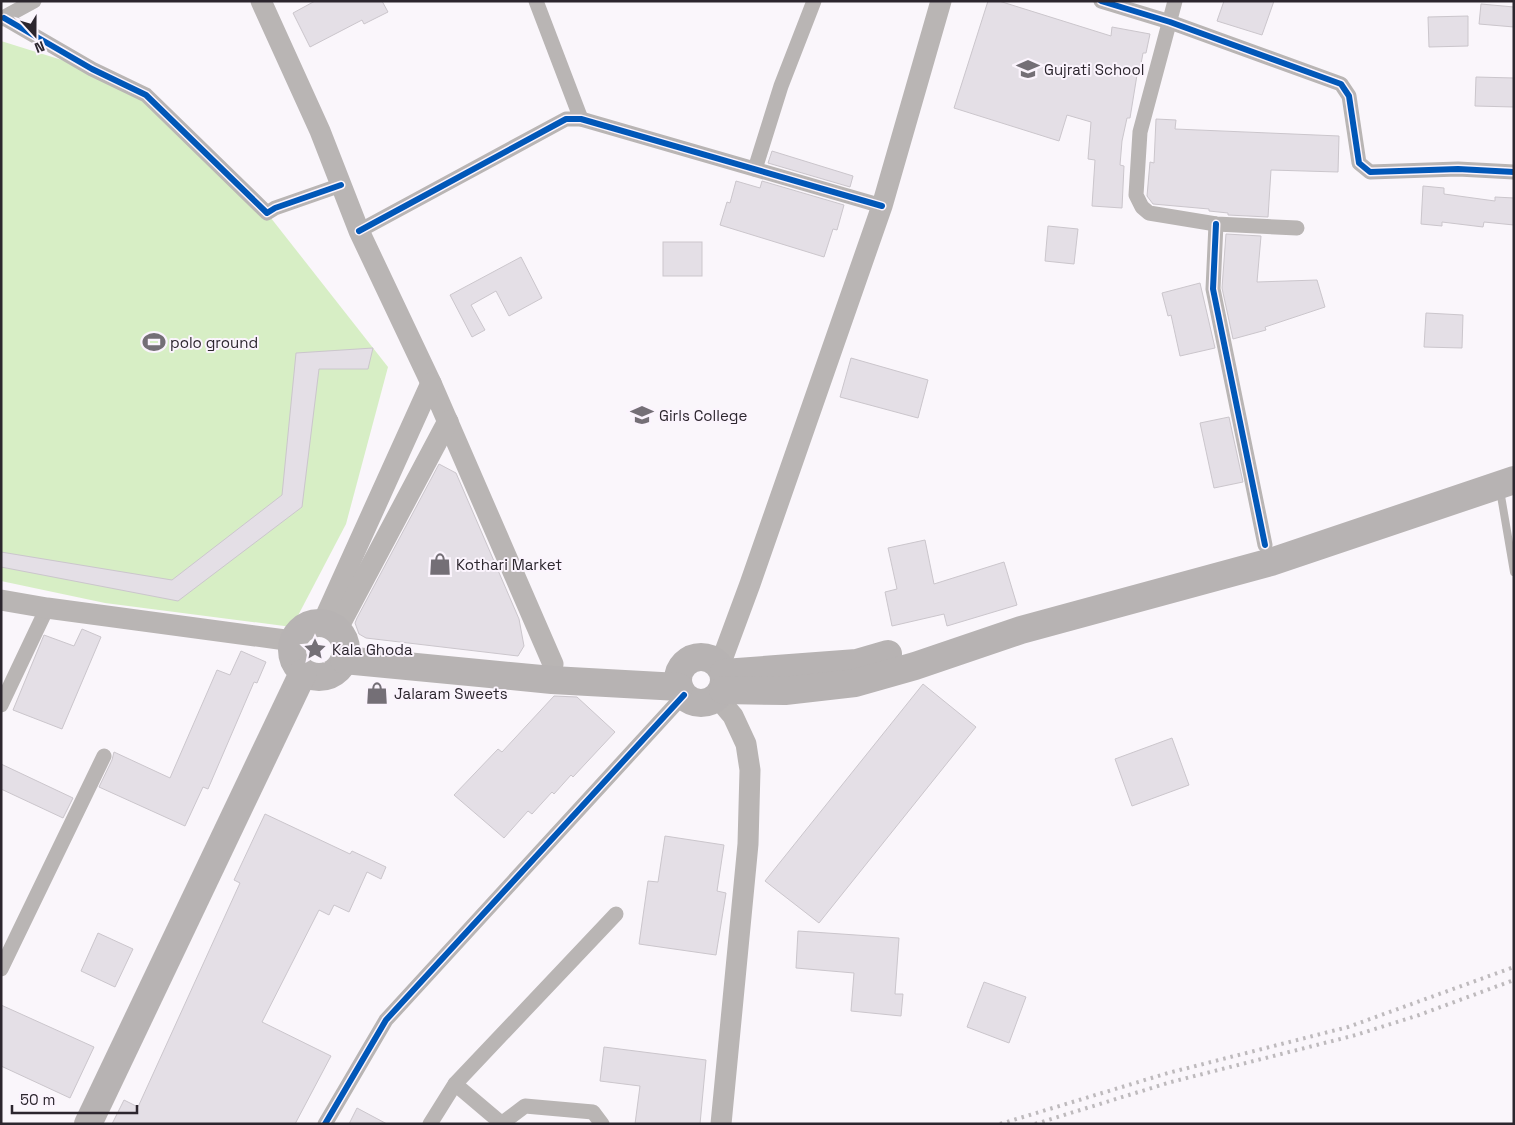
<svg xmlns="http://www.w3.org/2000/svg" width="1515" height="1125" viewBox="0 0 1515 1125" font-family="'Space Grotesk',sans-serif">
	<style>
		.green { fill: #d7eec5 }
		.building { fill: #e4dfe6; stroke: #cbc6cc }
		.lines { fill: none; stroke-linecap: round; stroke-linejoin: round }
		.lane { stroke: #b9b5b4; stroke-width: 8 }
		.street { stroke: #b9b5b4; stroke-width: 15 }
		.secondary { stroke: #b9b5b4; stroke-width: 21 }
		.highway { stroke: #b7b3b3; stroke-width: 28 }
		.rail { stroke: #bebabd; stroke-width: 4; stroke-dasharray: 2.5 5; stroke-linecap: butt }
		.cycleway-casing { stroke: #fbf4fd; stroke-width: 9 }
		.cycleway { stroke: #0057b8; stroke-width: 6 }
		.labels { text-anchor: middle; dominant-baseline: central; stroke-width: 4; stroke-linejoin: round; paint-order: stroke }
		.poi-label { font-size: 15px; fill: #2c262e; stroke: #fbf4fd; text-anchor: start }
	</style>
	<rect width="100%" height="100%" fill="#faf6fb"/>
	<polygon class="green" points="1,41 110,75 146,95 267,213 388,367 346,524 292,627 105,603 1,581"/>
	<g class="building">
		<polygon points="315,1 382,1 388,12 364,24 362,20 310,47 293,13"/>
		<polygon points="988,1 999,1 1111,36 1112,27 1150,34 1146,53 1143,53 1139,75 1137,75 1130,118 1127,118 1122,141 1120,165 1124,166 1122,208 1092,206 1095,160 1088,159 1091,122 1067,115 1059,141 954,108"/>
		<polygon points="1224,1 1274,1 1262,35 1217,21"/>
		<polygon points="1481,4 1514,7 1514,27 1479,24"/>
		<polygon points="1468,16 1468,46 1429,47 1428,17"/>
		<polygon points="1476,77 1514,78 1514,107 1475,106"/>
		<polygon points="1156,119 1176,120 1175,129 1339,136 1338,172 1271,170 1268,217 1228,215 1228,213 1209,211 1209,209 1153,204 1147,196 1150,162 1154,163"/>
		<polygon points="772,151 853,176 850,187 768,163"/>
		<polygon points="736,181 760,188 762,181 844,205 837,230 833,229 824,257 720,225 727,202 730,203"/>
		<polygon points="1423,186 1444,188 1444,194 1495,201 1495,197 1514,198 1514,225 1484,222 1483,227 1442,222 1442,226 1421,224"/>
		<polygon points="1048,226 1078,229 1074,264 1045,261"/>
		<polygon points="1226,234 1261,236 1257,282 1317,280 1325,307 1265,327 1266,330 1233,339 1222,288"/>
		<rect x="663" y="242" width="39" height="34"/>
		<polygon points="521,257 542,298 509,316 496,291 471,305 485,330 472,337 450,295"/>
		<polygon points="1200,283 1215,348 1180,356 1171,315 1168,316 1162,293"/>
		<polygon points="1426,313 1463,315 1462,348 1424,347"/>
		<polygon points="373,348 368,369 319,369 302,507 178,601 1,567 1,552 172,580 282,495 296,353"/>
		<polygon points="851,358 928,380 918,418 840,397"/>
		<polygon points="1229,417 1243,482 1214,488 1200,423"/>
		<polygon points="439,464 456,473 519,619 524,646 518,656 366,638 359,634 355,623 357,618"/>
		<polygon points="925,540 934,584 1004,562 1017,605 947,626 944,614 892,626 885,592 897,589 888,548"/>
		<polygon points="82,629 101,637 62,729 13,710 44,635 74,646"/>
		<polygon points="241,651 266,662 257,683 254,682 208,789 203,787 185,826 99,787 112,760 114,752 170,778 217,670 230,675"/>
		<polygon points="923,684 976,727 819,923 765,881"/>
		<polygon points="554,696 577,697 615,732 573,777 571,775 554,794 552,792 532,814 528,811 504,838 454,795 498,749 502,752"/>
		<polygon points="1172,738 1189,785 1132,806 1115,759"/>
		<polygon points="1,764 73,798 63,818 1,789"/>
		<polygon points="265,814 350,854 352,851 386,867 381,879 367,872 349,912 334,905 329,915 319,910 262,1022 331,1056 295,1124 112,1124 124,1100 138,1107 240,883 234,880"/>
		<polygon points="665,836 724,845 717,891 726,893 716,955 639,944 648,881 658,882"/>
		<polygon points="798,931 899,938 895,994 903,994 901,1016 851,1011 854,973 796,968"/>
		<polygon points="98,933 133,949 115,987 81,971"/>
		<polygon points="984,982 1026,997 1009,1043 967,1027"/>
		<polygon points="1,1005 94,1047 70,1098 1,1066"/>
		<polygon points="604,1047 706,1060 700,1124 635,1124 640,1086 600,1081"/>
		<polygon points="357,1108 387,1124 349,1124"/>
	</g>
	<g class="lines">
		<polyline class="lane" points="1500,490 1514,572"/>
		<g class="street">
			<polyline points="536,1 581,119"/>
			<polyline points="1101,1 1170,22 1341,84 1349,96 1359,163 1370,172 1458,169 1514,172"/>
			<polyline points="1175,1 1140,132 1136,195 1142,207 1149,213 1216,224 1297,228"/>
			<polyline points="4,18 92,69 146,95 267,213 275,208 341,185"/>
			<polyline points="1,19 34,1"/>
			<polyline points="755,169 781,86 814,1"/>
			<polyline points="1216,224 1213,289 1265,545"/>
			<polyline points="359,231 566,119 581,119 882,206"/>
			<polyline points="1,705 47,608"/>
			<polyline points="1,969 104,756"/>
			<polyline points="455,1084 501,1123"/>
			<polyline points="325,1124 386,1020 684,695"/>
			<polyline points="430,1124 455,1084 616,914"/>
			<polyline points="501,1124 525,1106 593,1112 602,1124"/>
		</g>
		<g class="secondary">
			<polyline points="261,1 320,131 359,231 431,383 553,664"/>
			<polyline points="1,600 47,608 293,641"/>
			<polyline points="322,624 431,383"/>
			<polyline points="337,630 448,421"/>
			<polyline points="720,665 750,584 882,206 941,1"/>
			<polyline points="717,697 733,716 746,744 750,770 748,844 721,1124"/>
		</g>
		<g class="highway">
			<circle cx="319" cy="650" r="27"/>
			<circle cx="701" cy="680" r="23"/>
			<polyline points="344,660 552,680 679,687"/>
			<polyline points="724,673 857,663 888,654"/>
			<polyline points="723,690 785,691 855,683 915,666 1021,630 1271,562 1514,480"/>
			<polyline points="88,1124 303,673"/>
		</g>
		<g class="rail">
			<polyline points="1000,1124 1168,1073 1348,1027 1514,967"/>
			<polyline points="1035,1124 1171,1082 1356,1035 1419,1015 1514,980"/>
		</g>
		<defs>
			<g id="cycleway">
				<polyline points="1101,1 1170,22 1341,84 1349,96 1359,163 1370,172 1458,169 1514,172"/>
				<polyline points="4,18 92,69 146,95 267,213 275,208 341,185"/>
				<polyline points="1216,224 1213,289 1265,545"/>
				<polyline points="359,231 566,119 581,119 882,206"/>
				<polyline points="325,1124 386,1020 684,695"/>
			</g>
		</defs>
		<use href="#cycleway" class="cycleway-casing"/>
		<use href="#cycleway" class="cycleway"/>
	</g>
	<defs>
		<symbol id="school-bare" viewBox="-9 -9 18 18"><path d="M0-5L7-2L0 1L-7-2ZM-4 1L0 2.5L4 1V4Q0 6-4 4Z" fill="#746f76" stroke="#fbf4fd" stroke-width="2.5" paint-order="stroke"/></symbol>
		<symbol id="stadium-bare" viewBox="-9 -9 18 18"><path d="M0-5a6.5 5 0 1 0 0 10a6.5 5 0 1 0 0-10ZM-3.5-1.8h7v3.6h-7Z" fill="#746f76" stroke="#fbf4fd" stroke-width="2.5" paint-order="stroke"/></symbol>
		<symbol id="university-bare" viewBox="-9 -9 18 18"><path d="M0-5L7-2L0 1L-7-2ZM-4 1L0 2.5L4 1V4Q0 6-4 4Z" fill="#746f76" stroke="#fbf4fd" stroke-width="2.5" paint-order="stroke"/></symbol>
		<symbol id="shop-bare" viewBox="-9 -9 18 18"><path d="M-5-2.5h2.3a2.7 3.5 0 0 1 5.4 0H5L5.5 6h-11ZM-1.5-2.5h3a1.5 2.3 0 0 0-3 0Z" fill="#746f76" stroke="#fbf4fd" stroke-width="2.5" paint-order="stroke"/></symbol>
		<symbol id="sight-bare" viewBox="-9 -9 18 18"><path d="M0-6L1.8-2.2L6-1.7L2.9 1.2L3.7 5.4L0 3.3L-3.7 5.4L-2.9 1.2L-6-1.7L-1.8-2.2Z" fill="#746f76" stroke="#fbf4fd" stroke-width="2.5" paint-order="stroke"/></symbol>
	</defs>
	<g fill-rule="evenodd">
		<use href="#school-bare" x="1012" y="53" width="32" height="32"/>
		<use href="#stadium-bare" x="138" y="326" width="32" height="32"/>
		<use href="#university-bare" x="626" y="399" width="32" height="32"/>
		<use href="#shop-bare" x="424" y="548" width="32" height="32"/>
		<use href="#sight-bare" x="299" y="633" width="32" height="32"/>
		<use href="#shop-bare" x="361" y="677" width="32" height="32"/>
	</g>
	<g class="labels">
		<g class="poi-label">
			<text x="1044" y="69">Gujrati School</text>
			<text x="170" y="342">polo ground</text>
			<text x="659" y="415">Girls College</text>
			<text x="456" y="564">Kothari Market</text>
			<text x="332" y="649">Kala Ghoda</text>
			<text x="394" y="693">Jalaram Sweets</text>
		</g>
	</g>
	<rect width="1515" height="1125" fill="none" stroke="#2c262e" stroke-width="5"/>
	<g transform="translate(35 35) rotate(159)" stroke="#fbf4fd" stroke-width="4" paint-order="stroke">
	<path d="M0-4L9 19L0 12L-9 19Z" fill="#2c262e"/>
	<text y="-8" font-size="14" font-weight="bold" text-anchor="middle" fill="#2c262e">N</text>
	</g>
	<path d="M12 1105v8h125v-8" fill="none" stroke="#2c262e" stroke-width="2.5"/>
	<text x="20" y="1105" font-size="15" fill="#2c262e" stroke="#fbf4fd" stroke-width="4" paint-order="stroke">50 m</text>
</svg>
